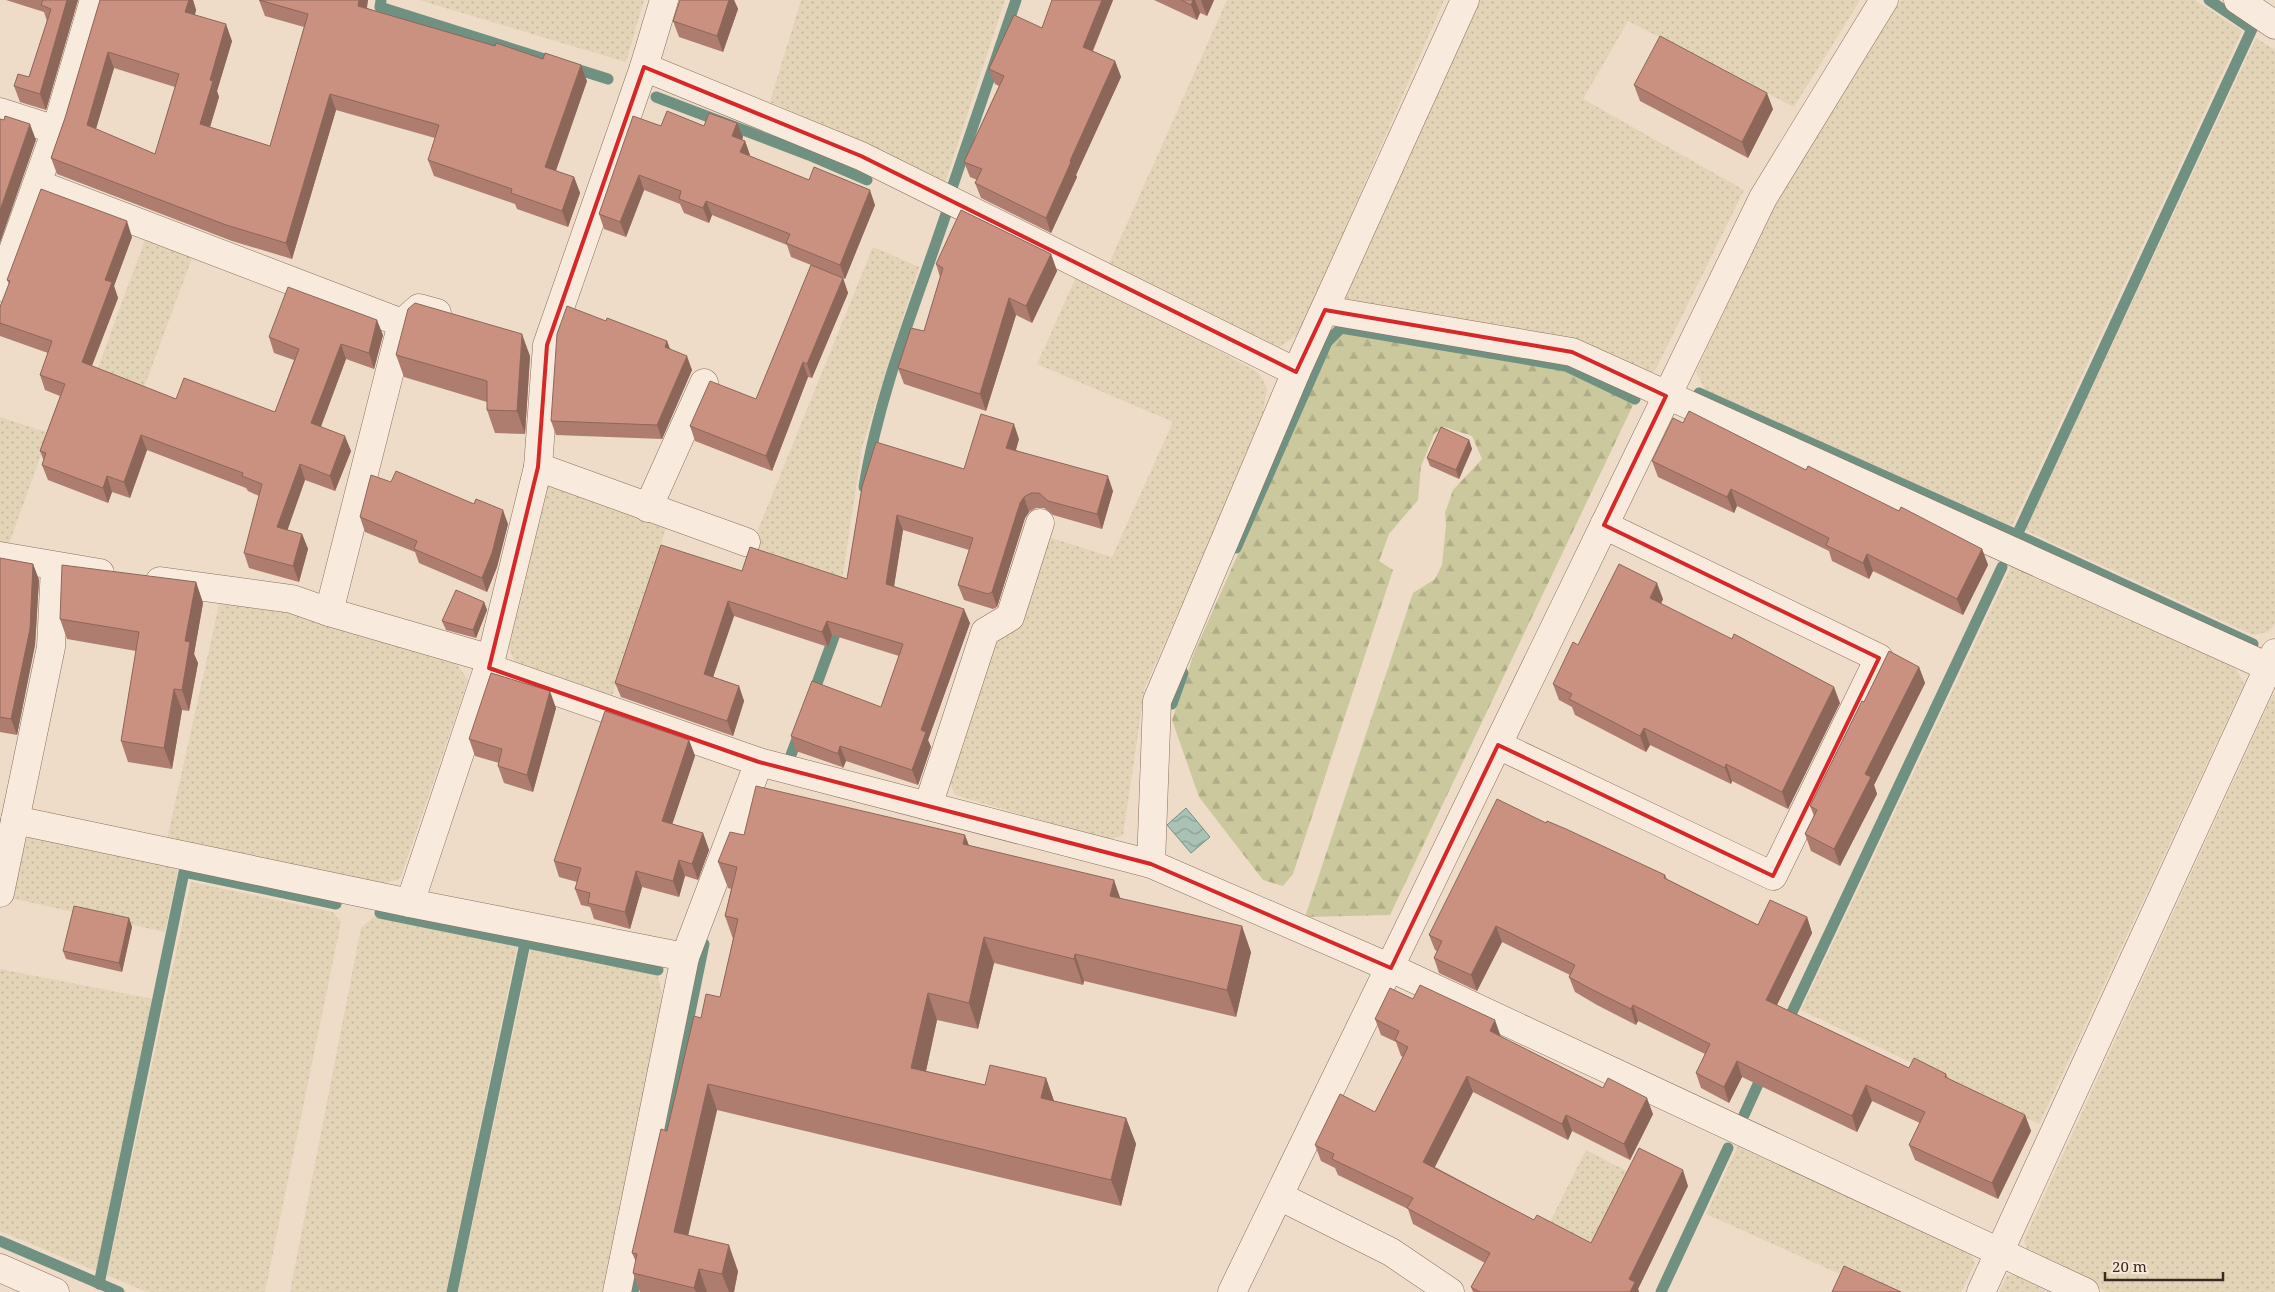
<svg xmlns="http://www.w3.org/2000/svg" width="2275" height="1292" viewBox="0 0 2275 1292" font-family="'Noto Serif',serif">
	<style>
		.farmland { fill: url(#farmland-dots) }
		.forest { fill: url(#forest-firs) }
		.water { fill: url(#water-waves); stroke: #709182 }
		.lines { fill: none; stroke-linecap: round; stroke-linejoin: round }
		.stream { stroke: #709182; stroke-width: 11 }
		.minor-casing { stroke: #8a6d5e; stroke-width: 29 }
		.minor { stroke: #f8ebdd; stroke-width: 28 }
		.wall { fill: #ae7d6f; fill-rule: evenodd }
		.shaded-wall { fill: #8d665a }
		.building { fill: #ca9181; stroke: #8d665a; fill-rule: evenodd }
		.marked { fill: none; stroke: #d62828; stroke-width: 4; stroke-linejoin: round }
	</style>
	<defs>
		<pattern id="farmland-dots" width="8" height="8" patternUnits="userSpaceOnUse" patternTransform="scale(1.25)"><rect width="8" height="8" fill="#e3d3b7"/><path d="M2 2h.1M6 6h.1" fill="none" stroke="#c4b59d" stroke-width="1.8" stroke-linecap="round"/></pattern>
		<pattern id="forest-firs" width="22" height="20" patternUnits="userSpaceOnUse" patternTransform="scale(1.25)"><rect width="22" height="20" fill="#ccc89d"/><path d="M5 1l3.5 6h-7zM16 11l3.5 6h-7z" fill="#b0ac87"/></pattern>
		<pattern id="water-waves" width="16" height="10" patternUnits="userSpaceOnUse" patternTransform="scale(1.25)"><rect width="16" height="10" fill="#aac2b6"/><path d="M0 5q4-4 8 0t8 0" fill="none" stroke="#8c9e94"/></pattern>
	</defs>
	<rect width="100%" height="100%" fill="#eedcc9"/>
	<g class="farmland">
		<polygon points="419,0 644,0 626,62"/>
		<polygon points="801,0 1005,0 945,183 865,143 770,102"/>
		<polygon points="1227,0 1444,0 1300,333 1277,349 1108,266"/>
		<polygon points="1475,0 1860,0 1794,107 1628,21 1583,99 1744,190 1655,371 1643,374 1347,303 1342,293"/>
		<polygon points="1901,0 2195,0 2242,31 2012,526 1705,390 1696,372 1773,207"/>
		<polygon points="2256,38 2275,50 2275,622 2270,631 2253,635 2025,530"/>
		<polygon points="146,237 192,258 143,390 96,373"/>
		<polygon points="873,247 919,267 862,447 842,581 756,553 755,537"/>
		<polygon points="1078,273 1259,373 1267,388 1261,427 1145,687 1123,835 1108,840 955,795 949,781 993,641 1045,536 1112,557 1173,422 1037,364"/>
		<polygon points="0,417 49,433 7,549 0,548"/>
		<polygon points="554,482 668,522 611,699 515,663 505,638 542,490"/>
		<polygon points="2013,563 2235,666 2244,684 2039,1124 1801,1010"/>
		<polygon points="221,596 285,610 455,662 468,680 400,879 384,883 167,839"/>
		<polygon points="2273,694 2275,694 2275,1292 2107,1292 2029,1255 2024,1240"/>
		<polygon points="48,832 180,861 165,932 10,898 23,840"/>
		<polygon points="191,882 333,912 341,922 265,1292 147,1292 107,1275"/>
		<polygon points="374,917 517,947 446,1292 290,1292 361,928"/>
		<polygon points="531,948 658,976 663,998 602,1292 458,1292"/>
		<polygon points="0,969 153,999 98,1272 0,1231"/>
		<polygon points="1739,1144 1969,1249 1975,1263 1961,1292 1880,1292 1706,1214"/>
		<polygon points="1586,1150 1634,1175 1596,1250 1548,1226"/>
		<polygon points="2019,1272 2062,1292 1999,1292 2007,1276"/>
	</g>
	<polygon class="forest" points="1341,332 1565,371 1634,403 1390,915 1305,917 1413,593 1435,579 1442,565 1446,525 1445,513 1453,490 1482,459 1472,436 1444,427 1435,433 1421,466 1418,500 1389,534 1379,561 1393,570 1293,874 1283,886 1263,880 1199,797 1172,720 1194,653 1331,345"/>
	<polygon class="water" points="1186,808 1210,837 1191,853 1167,825"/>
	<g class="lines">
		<g class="stream">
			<polyline points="381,0 380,7 608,79"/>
			<polyline points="656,97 809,155 867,180"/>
			<polyline points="951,191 1016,0"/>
			<polyline points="1699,393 2017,535 2253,644"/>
			<path d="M864,487c15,-94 52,-184 82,-273"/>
			<polyline points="2017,535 2252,29 2209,0"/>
			<polyline points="1236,548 1327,342 1341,328 1566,366 1635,399"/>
			<polyline points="812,697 839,623"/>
			<polyline points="1172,704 1183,673"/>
			<polyline points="791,755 800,731"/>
			<polyline points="380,913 658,970"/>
			<polyline points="1786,1025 2002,567"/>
			<polyline points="1744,1115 1764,1071"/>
			<polyline points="663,1145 704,944"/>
			<polyline points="0,1241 119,1292"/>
			<polyline points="99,1284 184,872 336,904"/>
			<polyline points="452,1292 525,943"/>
			<polyline points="633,1292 638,1266"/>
			<polyline points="1661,1292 1728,1148"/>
		</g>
		<defs>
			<g id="minor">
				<polyline points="2238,0 2275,25"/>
				<polyline points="644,67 861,156 1296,372"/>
				<polyline points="0,112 56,130"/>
				<polyline points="38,184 402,323"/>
				<polyline points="0,287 56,130 94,0"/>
				<polyline points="1325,310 1572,352 2275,670"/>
				<polyline points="538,467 746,542"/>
				<polyline points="648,508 704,383"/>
				<polyline points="0,556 100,573"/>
				<polyline points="160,581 292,599 329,612 491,659"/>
				<polyline points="329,612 402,323 419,308 437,313"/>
				<polyline points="489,668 759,762 1151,864 1391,968 2085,1292"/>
				<polyline points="1498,745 1773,876 1879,658 1604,525"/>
				<polyline points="928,806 985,632 1010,617 1040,523"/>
				<polyline points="15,820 410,903 685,957"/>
				<polyline points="1151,864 1157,701 1296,372 1465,0"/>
				<polyline points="0,893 51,647 55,567"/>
				<polyline points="410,903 491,659 538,467 547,345 644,67 664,0"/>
				<polyline points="1279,1196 1391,1252 1450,1292"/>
				<polyline points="0,1268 55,1292"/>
				<polyline points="617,1292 685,957 759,762"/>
				<polyline points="1232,1292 1763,198 1884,0"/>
				<polyline points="1981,1292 2275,653"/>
			</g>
		</defs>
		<use href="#minor" class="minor-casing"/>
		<use href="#minor" class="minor"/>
	</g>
	<g class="wall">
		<polygon points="6,0 78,0 46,110 20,102 14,86 29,77 47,21 44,12"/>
		<path d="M100,0h93l3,10 -1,5 37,26 -15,50 2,6 -9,30 60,19 34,-119 -39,-11 -6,-16h109l-1,8 220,73 -31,90 18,6 6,16 -12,34 -51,-18 -2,-5 -81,-28 -6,-16 7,-22 -99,-28 -44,149 -60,-18 -175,-67 -6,-16 14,-40zM114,68l61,19 -20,67 -59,-25z"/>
		<polygon points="680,0 734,0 738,9 723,52 679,37 673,21"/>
		<polygon points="1052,0 1113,0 1093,51 1115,61 1121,77 1076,175 1077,177 1051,233 981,198 975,183 977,180 970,177 964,162 999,86 995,84 989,69 1042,28"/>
		<polygon points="1154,0 1214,0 1207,16 1200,13 1197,20"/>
		<polygon points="1634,85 1773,109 1748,158 1640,101"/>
		<polygon points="737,123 743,137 742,139 745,141 750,156 809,180 875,205 845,279 843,278 848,293 812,378 808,377 772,471 695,441 690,426 756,399 811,265 791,257 787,245 712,215 709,223 684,213 680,204 644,190 626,237 604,229 599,214 661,126 704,126"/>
		<polygon points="132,237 114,286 118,298 92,366 176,399 275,412 294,360 274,353 269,337 383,335 374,369 346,359 321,427 351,451 335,491 305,480 287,530 302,534 308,549 299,582 249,568 244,553 259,496 248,491 246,488 147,450 130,498 112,492 108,503 48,480 42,465 44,461 40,451 60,396 45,390 40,375 48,353 0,336 0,307 9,284 7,280"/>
		<polygon points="1051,254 1057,271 1032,323 1016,315 986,411 904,384 898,368 924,331 940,277 936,264"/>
		<polygon points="606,321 667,341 670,349 692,370 662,439 556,435 551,421"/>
		<polygon points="396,355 530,356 525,434 495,433 487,410 487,402 404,377"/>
		<polygon points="1683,423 1806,470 1899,511 1982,549 1988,565 1963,615 1873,571 1869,579 1832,561 1829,551 1737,506 1734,513 1658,477 1652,461"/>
		<polygon points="1019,439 1016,450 1113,491 1102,529 1053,515 1044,508 1036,508 1029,512 1025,518 997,607 993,609 964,600 958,585 969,550 903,530 894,586 970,623 928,740 931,747 918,785 846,761 843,768 842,767 796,751 791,736 881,707 899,656 832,635 828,647 734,616 713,677 739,686 744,701 733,736 621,697 615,683 742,571 847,579 862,487 964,469"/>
		<polygon points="1469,440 1472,449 1459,479 1430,466 1427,458"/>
		<polygon points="391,482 508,524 497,567 487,592 419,563 415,552 365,532 360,517"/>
		<polygon points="0,558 33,564 39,580 35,645 17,735 0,732"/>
		<polygon points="196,582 203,603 194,654 198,663 189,711 182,710 172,769 128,762 121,741 136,651 67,639 60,619"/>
		<polygon points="1663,599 1661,604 1840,703 1788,809 1732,781 1731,784 1650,745 1646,752 1575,715 1572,707 1559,700 1553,684 1578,645"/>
		<polygon points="484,602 487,610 476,638 446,630 442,621"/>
		<polygon points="1919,667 1925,683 1874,785 1877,794 1840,866 1811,851 1805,834 1814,816 1810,806 1864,702"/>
		<polygon points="556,708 533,792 504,783 498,766 499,763 475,756 469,739"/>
		<polygon points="689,740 695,756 672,824 703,833 709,850 698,880 685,876 679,897 642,887 630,929 594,919 590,907 581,905 575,889 577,882 559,877 554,861"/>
		<polygon points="1546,823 1665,875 1667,879 1758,925 1807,917 1812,933 1777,1005 1909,1068 1946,1074 1948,1079 2025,1115 2031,1131 1998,1199 1915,1160 1909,1145 1920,1123 1872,1101 1857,1132 1742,1077 1729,1103 1701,1088 1696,1073 1705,1054 1638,1021 1636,1025 1597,1005 1575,992 1569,977 1570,975 1502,942 1477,991 1439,973 1434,958 1437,951 1435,950 1429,935"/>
		<polygon points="744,835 969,846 1120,898 1251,952 1236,1017 1084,981 1083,985 994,963 978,1029 937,1020 926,1071 985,1085 1046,1078 1054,1101 1126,1118 1136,1144 1121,1206 717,1110 688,1235 738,1271 734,1292 640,1292 633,1273 636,1262 632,1253 667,1131 701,1018 720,997 733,939 725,916 731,889 728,888 718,862"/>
		<polygon points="129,918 132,927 122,972 66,959 63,951"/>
		<polygon points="1413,999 1501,1037 1653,1114 1630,1160 1572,1131 1568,1140 1473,1092 1435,1167 1534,1220 1591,1243 1688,1186 1638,1289 1639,1292 1473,1292 1471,1287 1485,1263 1413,1224 1408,1209 1338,1175 1335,1168 1321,1161 1315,1145 1375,1112 1403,1057 1401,1056 1396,1042 1381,1035 1375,1019"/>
	</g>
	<g class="shaded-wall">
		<polygon points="67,0 78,0 46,110 40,94"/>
		<polygon points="189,0 193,0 196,10 191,29 185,12"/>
		<polygon points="359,0 368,0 364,22 358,6"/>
		<polygon points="729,0 734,0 738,9 723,52 717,36"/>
		<polygon points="1102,0 1113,0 1088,62 1083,47"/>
		<polygon points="1193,0 1195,0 1200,13 1197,20 1191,5"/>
		<polygon points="1202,0 1214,0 1207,16 1201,1"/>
		<polygon points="226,24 232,41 217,91 219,97 206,140 200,124 210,80"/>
		<polygon points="108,52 114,68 92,142 87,125"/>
		<polygon points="1115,61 1121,77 1076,175 1077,177 1051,233 1046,218 1070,161"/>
		<polygon points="581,65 587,81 551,184 545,167"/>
		<polygon points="1767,93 1773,109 1748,158 1742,142"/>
		<polygon points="330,94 336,110 292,259 286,243"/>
		<polygon points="737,123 743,137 737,150 732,136"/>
		<polygon points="30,124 36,140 0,243 0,210"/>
		<polygon points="745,141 750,155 746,166 740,152"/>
		<polygon points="639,175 644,190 626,237 620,222"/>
		<polygon points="574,177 580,193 568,227 562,211"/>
		<polygon points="870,190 875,205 845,279 840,265"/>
		<polygon points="706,201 712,215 709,223 703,208"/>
		<polygon points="127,221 132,237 114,286 118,298 87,378 82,362 105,280"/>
		<polygon points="1051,254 1057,271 1032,323 1026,306"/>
		<polygon points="843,278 848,293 812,378 807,364"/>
		<polygon points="1009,298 1016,315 986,411 980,394"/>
		<polygon points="377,320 383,335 374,369 369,353"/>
		<polygon points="522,334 530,356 525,434 517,411"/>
		<polygon points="667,341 672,355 665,347"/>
		<polygon points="341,344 346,359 316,439 311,423"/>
		<polygon points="687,356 692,370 662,439 657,425"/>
		<polygon points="803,362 808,377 772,471 766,456"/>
		<polygon points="1014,424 1019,439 1012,462 1006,448"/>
		<polygon points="141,435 147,450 130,498 124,482"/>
		<polygon points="345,436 351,451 335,491 330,476"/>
		<polygon points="1469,440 1472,449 1459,479 1456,470"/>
		<polygon points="300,464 305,480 283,543 277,527"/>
		<polygon points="107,476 112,492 108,503 103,488"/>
		<polygon points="1108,476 1113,491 1102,529 1097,514"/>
		<polygon points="1731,489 1737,506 1734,513 1727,497"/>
		<polygon points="1024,497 1029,512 1025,518 997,607 992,592 1020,503"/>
		<polygon points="503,510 508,524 497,567 487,592 482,578"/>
		<polygon points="897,515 903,530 892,599 886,584"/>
		<polygon points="302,534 308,549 299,582 293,566"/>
		<polygon points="1982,549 1988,565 1963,615 1957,599"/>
		<polygon points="1867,554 1873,571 1869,579 1863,563"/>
		<polygon points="33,564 39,580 35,645 17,735 11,719"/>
		<polygon points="196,582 203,603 194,654 198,663 189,711 182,690 185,641"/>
		<polygon points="1657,583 1663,599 1656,614 1650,598"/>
		<polygon points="728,601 734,616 709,689 704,674"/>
		<polygon points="484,602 487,610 476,638 473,630"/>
		<polygon points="964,609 970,623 928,740 931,747 918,785 912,770 921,730"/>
		<polygon points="827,621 832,635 828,647 822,632"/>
		<polygon points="1919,667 1925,683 1874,785 1877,794 1840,866 1834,849 1865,774"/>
		<polygon points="739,686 744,701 733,736 727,721"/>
		<polygon points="1834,687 1840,703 1788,809 1782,792"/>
		<polygon points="174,689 182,710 172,769 164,748"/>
		<polygon points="550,691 556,708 533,792 527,775"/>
		<polygon points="1644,728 1650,745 1646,752 1640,736"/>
		<polygon points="689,740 695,756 668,837 662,821"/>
		<polygon points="840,746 846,761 843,768 838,753"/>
		<polygon points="1726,764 1732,781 1731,784 1725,768"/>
		<polygon points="703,833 709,850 698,880 692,864"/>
		<polygon points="965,835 975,861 963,844"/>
		<polygon points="679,860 685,876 679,897 673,881"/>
		<polygon points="636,871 642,887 630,929 625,912"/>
		<polygon points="1114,880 1123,906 1110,896"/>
		<polygon points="1807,917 1812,933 1772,1015 1766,1000"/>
		<polygon points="129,918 132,927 122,972 119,963"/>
		<polygon points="1242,926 1251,952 1236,1017 1227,990"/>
		<polygon points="1496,926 1502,942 1477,991 1471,975"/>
		<polygon points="984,937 994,963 978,1029 969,1003"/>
		<polygon points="1075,954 1084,981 1083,985 1074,959"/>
		<polygon points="928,993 937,1020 921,1094 911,1068"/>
		<polygon points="1633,1005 1638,1021 1636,1025 1631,1009"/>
		<polygon points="1495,1020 1501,1037 1490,1031"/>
		<polygon points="1737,1061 1742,1077 1729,1103 1724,1087"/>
		<polygon points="1467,1076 1473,1092 1429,1178 1423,1162"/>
		<polygon points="1046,1078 1055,1104 1041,1098"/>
		<polygon points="708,1084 717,1110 683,1258 674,1232"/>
		<polygon points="1866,1085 1872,1101 1857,1132 1852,1116"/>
		<polygon points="1647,1098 1653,1114 1630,1160 1624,1144"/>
		<polygon points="1566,1115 1572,1131 1568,1140 1562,1124"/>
		<polygon points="2025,1115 2031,1131 1998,1199 1992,1183"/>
		<polygon points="1126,1118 1136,1144 1121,1206 1111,1180"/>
		<polygon points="1683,1170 1688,1186 1638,1289 1639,1292 1630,1292 1629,1279"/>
		<polygon points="729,1245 738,1271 734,1292 729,1292 722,1274"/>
		<polygon points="699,1269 707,1292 696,1292 694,1288"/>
	</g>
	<g class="building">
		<polygon points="43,0 67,0 40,94 14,86 18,74 29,77 51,9 41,5"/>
		<path d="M100,0h89l-4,12 41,12 -16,56 3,1 -13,43 70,22 38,-132 -49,-14h100l-1,6 137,40 1,-3 47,16 2,-6 36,12 -36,102 29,10 -12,34 -51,-18 1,-4 -84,-29 11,-35 -109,-31 -44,149 -60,-18 -175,-67 14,-40zM108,52l71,22 -24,80 -68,-29z"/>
		<polygon points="680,0 729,0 717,36 673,21"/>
		<polygon points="1052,0 1102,0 1083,47 1115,61 1070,161 1071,162 1046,218 975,183 982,169 964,162 1004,76 989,69 1014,15 1042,28"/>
		<polygon points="1181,0 1193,0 1191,5"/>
		<polygon points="1660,36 1767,93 1742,142 1634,85"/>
		<polygon points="667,111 704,126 709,113 737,123 732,136 745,141 740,152 809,180 814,167 870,190 840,265 786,243 790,234 706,201 703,208 679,199 681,191 639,175 620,222 599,214 633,116 661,126"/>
		<polygon points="5,116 30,124 0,210 0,119 4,120"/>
		<polygon points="41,189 127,221 105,280 112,282 82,362 176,399 184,378 275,412 299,349 269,337 288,287 377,320 369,353 341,344 311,423 345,436 330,476 300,464 277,527 302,534 293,566 244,553 262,484 242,476 243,473 141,435 124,482 107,476 103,488 42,465 46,453 40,451 65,384 40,375 52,341 0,323 0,307 10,281 7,280"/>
		<polygon points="961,210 1051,254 1026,306 1009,298 980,394 898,368 911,328 924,331 943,268 936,264"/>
		<polygon points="811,265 843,278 807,364 803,362 766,456 690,426 710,381 756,399"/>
		<polygon points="415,303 522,334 517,411 487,410 487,381 396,355 408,309"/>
		<polygon points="567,306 606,321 607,318 667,341 665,347 687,356 657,425 551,421 557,334"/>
		<polygon points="1689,411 1806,470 1808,466 1899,511 1901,507 1982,549 1957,599 1867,554 1863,563 1826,545 1829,538 1731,489 1727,497 1652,461 1673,418 1683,423"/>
		<polygon points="981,414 1014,424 1006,448 1108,476 1097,514 1048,501 1039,493 1031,493 1024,497 1020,503 992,592 988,594 958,585 973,538 897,515 886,584 964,609 921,730 926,732 912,770 840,746 838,753 836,753 791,736 812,681 881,707 903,644 827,621 822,632 728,601 704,674 739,686 727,721 615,683 661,545 742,571 750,547 847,579 862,487 876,442 964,469"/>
		<polygon points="1441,427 1469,440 1456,470 1427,458"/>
		<polygon points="396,471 474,504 476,499 503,510 492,553 482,578 414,549 417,541 360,517 371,475 391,482"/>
		<polygon points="0,558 33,564 30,629 11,719 0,717"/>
		<polygon points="1619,564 1657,583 1650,598 1732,639 1734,634 1834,687 1782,792 1726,764 1725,768 1644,728 1640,736 1569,699 1572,694 1553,684 1573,642 1578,645"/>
		<polygon points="62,565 196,582 185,641 190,642 182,690 174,689 164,748 121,741 139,632 60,619"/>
		<polygon points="456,590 484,602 473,630 442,621"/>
		<polygon points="1889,651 1919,667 1865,774 1871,777 1834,849 1805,834 1817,810 1810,806 1862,701 1864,702"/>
		<polygon points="491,673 550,691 527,775 498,766 502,749 469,739"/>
		<polygon points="605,711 689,740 662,821 703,833 692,864 679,860 673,881 636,871 625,912 588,903 590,893 575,889 581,868 554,861"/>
		<polygon points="756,786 965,835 963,844 1114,880 1110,896 1242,926 1227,990 1075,954 1074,959 984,937 969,1003 928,993 911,1068 985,1085 990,1065 1046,1078 1041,1098 1126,1118 1111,1180 708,1084 674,1232 729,1245 722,1274 699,1269 694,1288 633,1273 637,1254 632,1253 661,1129 667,1131 694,1016 701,1018 706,994 720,997 738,919 725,916 737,867 718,862 730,832 744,835"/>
		<polygon points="1497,799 1546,823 1547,821 1566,829 1665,875 1664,878 1758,925 1770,900 1807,917 1766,1000 1909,1068 1914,1058 1946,1074 1945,1077 2025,1115 1992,1183 1909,1145 1925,1112 1866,1085 1852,1116 1737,1061 1724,1087 1696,1073 1710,1044 1633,1005 1631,1009 1591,989 1569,977 1575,965 1496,926 1471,975 1434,958 1442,941 1429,935"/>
		<polygon points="74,906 129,918 119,963 63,951"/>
		<polygon points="1420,985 1495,1020 1490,1031 1603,1088 1608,1078 1647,1098 1624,1144 1566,1115 1562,1124 1467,1076 1423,1162 1534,1220 1537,1215 1591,1243 1639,1148 1683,1170 1629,1279 1635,1282 1630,1292 1480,1292 1471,1287 1490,1253 1407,1208 1413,1198 1332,1159 1334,1154 1315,1145 1340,1094 1375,1112 1408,1047 1395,1040 1399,1031 1375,1019 1390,988 1413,999"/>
		<polygon points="1844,1266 1901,1292 1832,1292"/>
	</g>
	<path class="marked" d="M644,67l217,89 435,216 29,-62 247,42 94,44 -62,129 275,133 -106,218 -275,-131 -107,223 -240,-104 -392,-102 -270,-94 49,-201 9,-122z"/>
	<path d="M2105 1272v8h118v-8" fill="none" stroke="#3b2921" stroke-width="2.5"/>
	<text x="2112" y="1272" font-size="15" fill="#3b2921" stroke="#f5e7d9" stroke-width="4" paint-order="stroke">20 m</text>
</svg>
